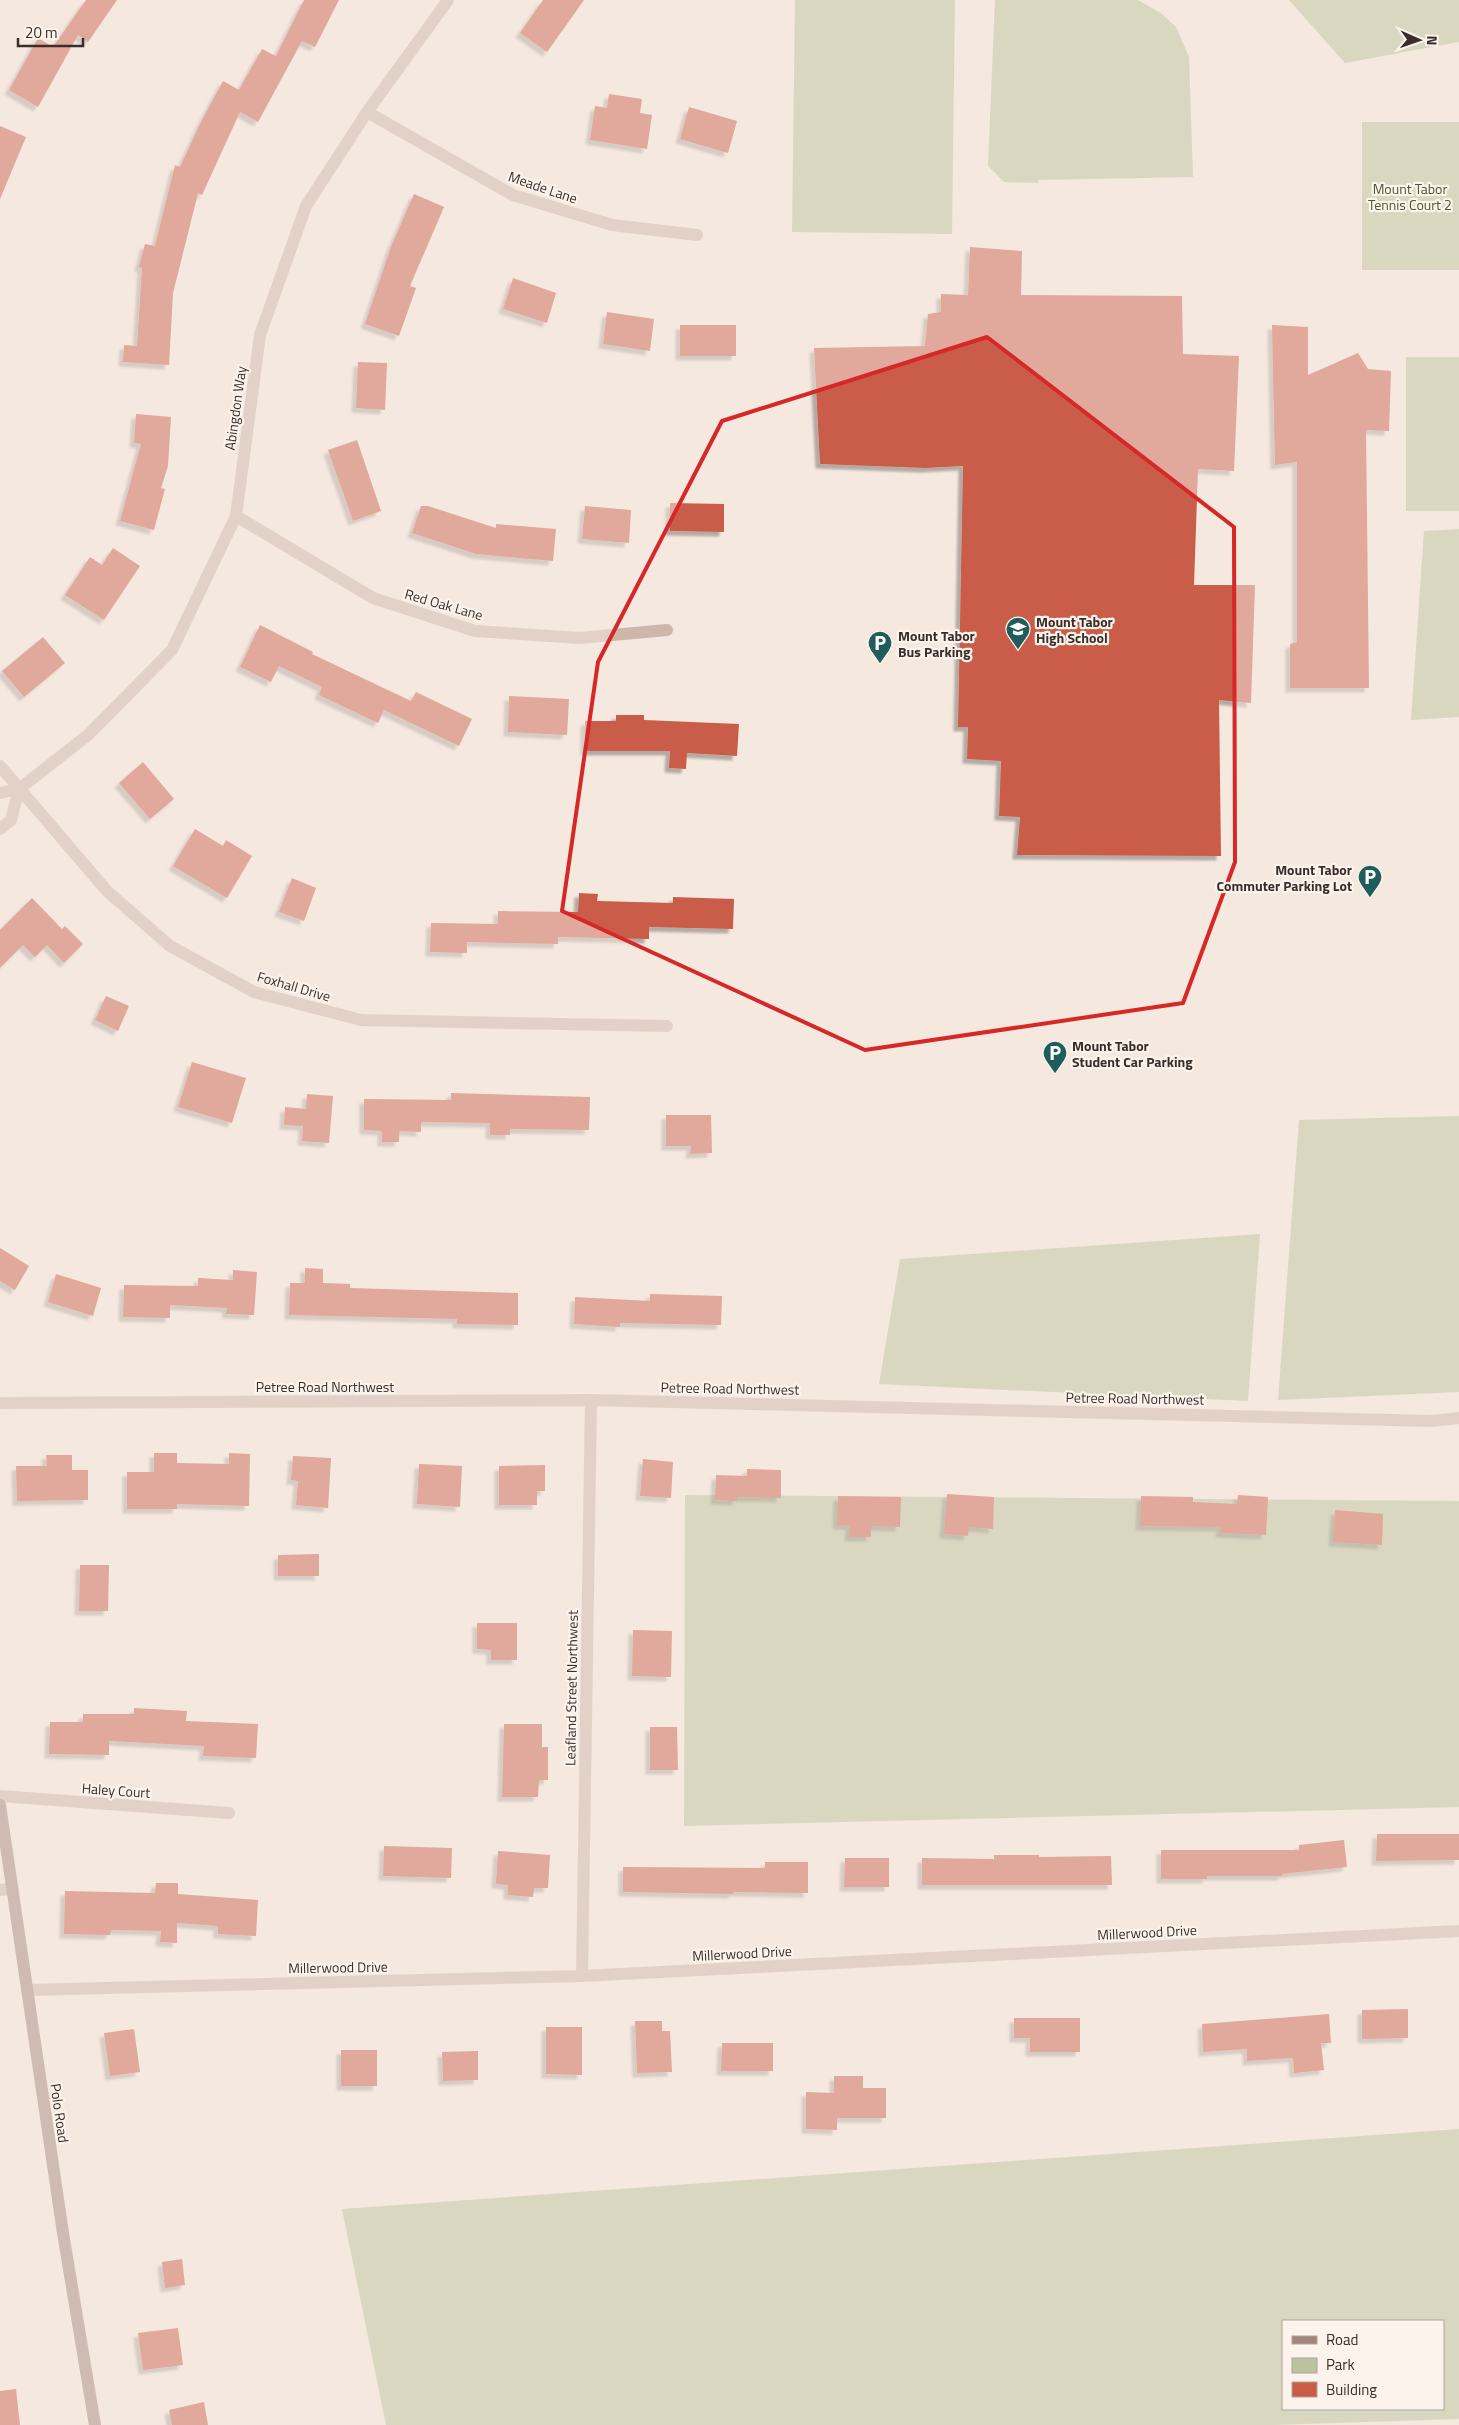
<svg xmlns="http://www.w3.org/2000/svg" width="1459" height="2425" viewBox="0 0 1459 2425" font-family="'Titillium Web',sans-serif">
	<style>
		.green { fill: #bac39e; fill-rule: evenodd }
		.building { fill: #c95d48; filter: url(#shadow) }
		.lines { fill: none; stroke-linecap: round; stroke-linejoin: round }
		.minor { stroke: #ccb7aa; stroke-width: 12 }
		.tertiary { stroke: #ccb7aa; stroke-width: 12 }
		.secondary { stroke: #a0867b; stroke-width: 12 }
		.marked { fill: none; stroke: #d62828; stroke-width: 4; stroke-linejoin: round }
		.labels { text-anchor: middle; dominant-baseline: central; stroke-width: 4.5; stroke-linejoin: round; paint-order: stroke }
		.street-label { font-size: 14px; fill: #3a2e2a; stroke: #fbf3ec }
		.park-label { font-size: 14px; fill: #4c592d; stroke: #fbf3ec }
		.poi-label { font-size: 14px; font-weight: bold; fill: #3a2e2a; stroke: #fbf3ec; text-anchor: start }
	</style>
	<defs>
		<filter id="shadow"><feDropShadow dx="-4.5" dy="4.5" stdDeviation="1" flood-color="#0004"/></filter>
	</defs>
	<rect width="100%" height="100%" fill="#f4e8df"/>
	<g class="green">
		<polygon points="795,0 955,0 952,234 792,232"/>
		<polygon points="995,0 1138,0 1162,14 1176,27 1189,57 1193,177 1038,180 1038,183 1004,182 988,166"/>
		<polygon points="1289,0 1459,0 1459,42 1345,63"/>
		<rect x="1362" y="122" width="97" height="148"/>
		<rect x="1406" y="357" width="53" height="154"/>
		<polygon points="1459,529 1459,717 1411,720 1424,531"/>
		<polygon points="1459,1116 1459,1392 1278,1400 1299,1120"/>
		<polygon points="1260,1234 1248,1401 879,1384 900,1259"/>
		<polygon points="685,1495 1459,1501 1459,1807 684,1826"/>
		<path d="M1459,2129v290l-186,6h-887l-44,-216zM1283,2321h160v88h-160z"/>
	</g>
	<g class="building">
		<polygon points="86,0 117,0 88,42 78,35 38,107 9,90 38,38 53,47"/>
		<polygon points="304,0 339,0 315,47 302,41 258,122 240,112 202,195 198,193 173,293 169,365 123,362 124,345 137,346 142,268 139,267 145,244 155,246 175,165 180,167 201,122 223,81 239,90 262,49 276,56"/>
		<polygon points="543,0 584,0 547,52 520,33"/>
		<polygon points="609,94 642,99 640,113 652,115 647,149 590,140 595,106 607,108"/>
		<polygon points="689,107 737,121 728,153 680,139"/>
		<polygon points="0,126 26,137 0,199"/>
		<polygon points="414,194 444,207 410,286 416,288 399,336 365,324 391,247"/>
		<polygon points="970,247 1022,251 1021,295 1182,296 1183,354 1239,356 1234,471 1198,469 1194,585 1255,585 1251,703 1219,700 1221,856 1017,855 1020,817 999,816 1001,761 967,759 968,727 958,727 963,466 925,468 820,464 814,348 925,346 928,314 941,312 941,294 968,295"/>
		<polygon points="513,278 556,293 547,323 503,309"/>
		<polygon points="607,312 654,319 650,351 603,344"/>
		<rect x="680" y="325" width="56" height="31"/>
		<polygon points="1272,325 1308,327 1308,375 1358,353 1368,369 1391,371 1389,431 1366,430 1369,688 1290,688 1290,644 1297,642 1297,462 1275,465"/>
		<polygon points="358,362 387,363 385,410 356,408"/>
		<polygon points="136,414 171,417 168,466 161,488 165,489 154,530 120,521 141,444 134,443"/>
		<polygon points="357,440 381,511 353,521 328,450"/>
		<polygon points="670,503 724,504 724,532 670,531"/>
		<polygon points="421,506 428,506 496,528 496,524 556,529 553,561 476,554 412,533"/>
		<polygon points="585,506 631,510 629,543 582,539"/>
		<polygon points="113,548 140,566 104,620 65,595 90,557 102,565"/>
		<polygon points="260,625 313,652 312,654 411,701 416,692 472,719 459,746 384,710 378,723 319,695 322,687 279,666 271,682 240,667"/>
		<polygon points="43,637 65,663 24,697 2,671"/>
		<polygon points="509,696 569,699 567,735 508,732"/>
		<polygon points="616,715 644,715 644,720 739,724 737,756 687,753 686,769 669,768 670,751 585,751 585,721 616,721"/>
		<polygon points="143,762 174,799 150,819 119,783"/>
		<polygon points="195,829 223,846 226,840 252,856 227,898 173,866"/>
		<polygon points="292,878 316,888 304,921 279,912"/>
		<polygon points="579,893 598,894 597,901 673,903 673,897 734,899 733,929 649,927 649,939 558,937 558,944 467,942 467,953 430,952 431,923 498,924 498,911 578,912"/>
		<polygon points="32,898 62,929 65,926 83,944 64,963 47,945 35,957 23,945 0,968 0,930"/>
		<polygon points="106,996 129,1006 118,1031 95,1020"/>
		<polygon points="192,1062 246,1078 232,1123 178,1107"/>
		<polygon points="451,1093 590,1097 589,1130 510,1129 510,1135 490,1135 490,1123 421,1122 421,1132 399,1131 399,1142 382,1142 382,1131 364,1130 364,1099 451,1100"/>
		<polygon points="307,1094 333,1096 329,1143 302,1141 303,1126 284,1125 285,1107 306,1109"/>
		<polygon points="666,1115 711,1115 712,1153 690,1154 691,1146 666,1146"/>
		<polygon points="0,1248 29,1266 15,1290 0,1281"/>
		<polygon points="305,1268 323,1269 323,1283 350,1284 350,1288 518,1293 518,1325 457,1324 457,1319 289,1315 290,1283 305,1283"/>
		<polygon points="233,1270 257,1272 254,1315 226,1314 227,1308 170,1305 170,1318 123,1317 124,1285 198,1286 198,1278 233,1280"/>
		<polygon points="56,1274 101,1288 93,1316 48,1302"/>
		<polygon points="650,1294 722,1296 721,1325 620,1323 620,1327 574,1324 575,1297 650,1301"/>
		<polygon points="154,1453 177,1453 177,1463 229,1464 229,1453 250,1454 249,1506 177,1504 177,1509 127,1509 127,1472 154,1472"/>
		<polygon points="46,1455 72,1455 72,1470 88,1470 88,1500 17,1501 16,1466 47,1466"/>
		<polygon points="293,1456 331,1458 328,1508 296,1505 298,1481 291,1480"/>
		<polygon points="643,1459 673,1462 671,1498 640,1496"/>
		<polygon points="419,1464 462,1466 460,1507 417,1504"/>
		<polygon points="545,1465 545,1491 537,1491 537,1505 499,1505 499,1466"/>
		<polygon points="747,1469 781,1470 781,1498 737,1497 737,1501 715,1500 716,1475 747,1476"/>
		<polygon points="947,1494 994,1497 993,1529 969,1527 968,1536 944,1534"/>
		<polygon points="1238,1495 1268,1497 1266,1535 1220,1533 1221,1527 1140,1526 1141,1496 1193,1497 1193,1502 1237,1504"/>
		<polygon points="838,1496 901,1497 900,1527 871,1526 871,1537 849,1537 850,1525 837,1525"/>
		<polygon points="1335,1510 1383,1514 1382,1545 1333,1542"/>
		<polygon points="319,1554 319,1576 278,1576 278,1555"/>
		<polygon points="80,1565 109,1565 108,1611 79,1611"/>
		<polygon points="477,1623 517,1623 517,1660 491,1660 491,1650 477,1649"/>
		<polygon points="633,1630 672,1631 671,1677 632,1676"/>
		<polygon points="134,1708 187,1711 186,1721 258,1724 256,1758 203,1756 204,1746 109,1741 109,1755 49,1754 50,1722 83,1722 83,1714 134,1714"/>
		<polygon points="504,1724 542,1724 542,1747 548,1747 548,1780 539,1780 538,1797 502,1797"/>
		<polygon points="650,1727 677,1727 678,1770 650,1770"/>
		<polygon points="1377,1834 1459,1834 1459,1860 1376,1861"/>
		<polygon points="1344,1840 1347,1867 1282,1874 1282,1876 1207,1876 1207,1879 1161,1879 1161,1850 1299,1850 1299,1845"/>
		<polygon points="384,1846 452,1848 451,1878 383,1876"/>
		<polygon points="498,1851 550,1855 548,1888 534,1888 533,1897 508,1895 508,1885 496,1884"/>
		<polygon points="994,1855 1039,1855 1039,1857 1111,1856 1112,1885 922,1885 922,1858 994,1859"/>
		<polygon points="845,1858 889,1858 889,1887 844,1887"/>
		<polygon points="765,1862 808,1862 808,1893 733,1892 733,1894 623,1892 623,1867 765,1868"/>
		<polygon points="156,1883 178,1883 178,1894 258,1900 256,1936 218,1934 218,1926 177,1923 177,1943 160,1942 161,1931 111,1930 110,1935 64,1934 65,1891 155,1893"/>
		<polygon points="1408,2009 1408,2038 1362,2039 1362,2010"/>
		<polygon points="1329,2014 1331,2043 1321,2043 1324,2070 1294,2073 1293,2058 1247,2061 1247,2049 1203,2052 1202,2024"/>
		<polygon points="1014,2018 1080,2018 1080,2052 1030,2052 1030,2038 1014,2038"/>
		<polygon points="635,2021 662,2021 662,2031 670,2031 672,2072 637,2073"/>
		<polygon points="546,2027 582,2027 582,2075 546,2074"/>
		<polygon points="134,2029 140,2072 110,2076 104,2033"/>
		<polygon points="722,2043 773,2043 773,2071 721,2071"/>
		<rect x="341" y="2050" width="36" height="36"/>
		<polygon points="478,2051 478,2080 443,2081 442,2052"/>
		<polygon points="834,2076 863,2076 863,2088 886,2088 886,2118 837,2118 837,2130 806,2129 806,2092 834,2093"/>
		<polygon points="182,2259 185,2285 165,2288 162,2262"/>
		<polygon points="178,2328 183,2365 143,2370 138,2333"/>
		<polygon points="16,2389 20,2425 0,2425 0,2391"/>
		<polygon points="204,2402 208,2425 172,2425 169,2410"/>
	</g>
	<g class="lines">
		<g class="minor">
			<polyline points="367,112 513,195 612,225 697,235"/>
			<polyline points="236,516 373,598 475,631 580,638 667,630"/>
			<polyline points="0,766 107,891 170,946 254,992 361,1020 667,1026"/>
			<polyline points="0,793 19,789 88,735 172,650 236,516 260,335 306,206 367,112 448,0"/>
			<polyline points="0,829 11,820 19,789"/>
			<polyline points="0,1796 229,1813"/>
			<polyline points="0,1890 11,1889"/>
			<polyline points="582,1976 591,1400"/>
			<polyline points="27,1990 582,1976 1459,1931"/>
		</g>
		<polyline class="tertiary" points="0,1403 591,1400 1431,1421 1459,1418"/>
		<polyline class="secondary" points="0,1805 63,2233 95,2425"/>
	</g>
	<path d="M0 0H1459V2425H0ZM987,337l247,190 1,335 -52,141 -318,47 -303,-139 36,-249 124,-241z" fill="#f4e8df" fill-opacity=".55" fill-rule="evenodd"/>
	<path class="marked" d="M987,337l247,190 1,335 -52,141 -318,47 -303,-139 36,-249 124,-241z"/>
	<defs>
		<symbol id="school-pin" viewBox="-11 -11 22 30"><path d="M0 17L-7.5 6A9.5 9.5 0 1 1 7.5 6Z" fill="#1e5d5c" stroke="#fbf3ec"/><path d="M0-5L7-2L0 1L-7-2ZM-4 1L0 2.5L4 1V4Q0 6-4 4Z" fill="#fff"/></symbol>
		<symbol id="parking-pin" viewBox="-11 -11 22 30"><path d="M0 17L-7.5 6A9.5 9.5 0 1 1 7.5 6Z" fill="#1e5d5c" stroke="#fbf3ec"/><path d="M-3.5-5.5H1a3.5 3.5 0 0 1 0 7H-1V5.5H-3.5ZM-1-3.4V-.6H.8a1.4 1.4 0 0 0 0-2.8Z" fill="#fff"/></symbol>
	</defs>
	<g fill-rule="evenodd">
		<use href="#school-pin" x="1004" y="615" width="28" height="38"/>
		<use href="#parking-pin" x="866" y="629" width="28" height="38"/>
		<use href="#parking-pin" x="1356" y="863" width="28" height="38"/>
		<use href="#parking-pin" x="1041" y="1039" width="28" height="38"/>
	</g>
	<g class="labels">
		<g class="street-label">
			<text transform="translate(543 187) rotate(19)">Meade Lane</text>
			<text transform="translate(235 408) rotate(-82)">Abingdon Way</text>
			<text transform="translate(444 604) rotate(16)">Red Oak Lane</text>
			<text transform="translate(294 986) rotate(16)">Foxhall Drive</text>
			<text x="325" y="1386">Petree Road Northwest</text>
			<text transform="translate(730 1388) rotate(1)">Petree Road Northwest</text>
			<text transform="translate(1135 1398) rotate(1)">Petree Road Northwest</text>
			<text transform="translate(571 1688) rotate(-89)">Leafland Street Northwest</text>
			<text transform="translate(116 1790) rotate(4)">Haley Court</text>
			<text transform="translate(1147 1932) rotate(-3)">Millerwood Drive</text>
			<text transform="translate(742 1953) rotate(-3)">Millerwood Drive</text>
			<text transform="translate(338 1967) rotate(-1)">Millerwood Drive</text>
			<text transform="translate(60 2113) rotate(82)">Polo Road</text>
		</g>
		<g class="park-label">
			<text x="1410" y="188">Mount Tabor<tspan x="1410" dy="16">Tennis Court 2</tspan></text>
		</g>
		<g class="poi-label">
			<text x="1036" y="621">Mount Tabor<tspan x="1036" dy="16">High School</tspan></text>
			<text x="898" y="635">Mount Tabor<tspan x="898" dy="16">Bus Parking</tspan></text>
			<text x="1352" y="869" text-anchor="end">Mount Tabor<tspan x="1352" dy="16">Commuter Parking Lot</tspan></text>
			<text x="1072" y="1045">Mount Tabor<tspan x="1072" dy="16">Student Car Parking</tspan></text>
		</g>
	</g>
	<rect x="1282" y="2320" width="162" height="90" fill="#fbf3ec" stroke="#aea49e"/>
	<rect x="1292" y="2336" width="25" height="8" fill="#a0867b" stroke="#aea49e"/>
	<text x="1326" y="2345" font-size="15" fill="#3a2e2a">Road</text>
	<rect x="1292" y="2358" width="25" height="15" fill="#bac39e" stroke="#aea49e"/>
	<text x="1326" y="2370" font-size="15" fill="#3a2e2a">Park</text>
	<rect x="1292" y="2382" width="25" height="15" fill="#c95d48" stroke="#aea49e"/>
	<text x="1326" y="2395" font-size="15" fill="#3a2e2a">Building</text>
	<g transform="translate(1419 40) rotate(92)" stroke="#fbf3ec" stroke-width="4" paint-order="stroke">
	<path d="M0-4L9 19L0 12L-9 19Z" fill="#3a2e2a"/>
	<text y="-8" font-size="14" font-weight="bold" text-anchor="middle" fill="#3a2e2a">N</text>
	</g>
	<path d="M18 38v8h65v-8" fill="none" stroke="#3a2e2a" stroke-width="2.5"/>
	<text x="25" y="38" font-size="15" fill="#3a2e2a" stroke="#fbf3ec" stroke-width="4" paint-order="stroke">20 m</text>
</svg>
